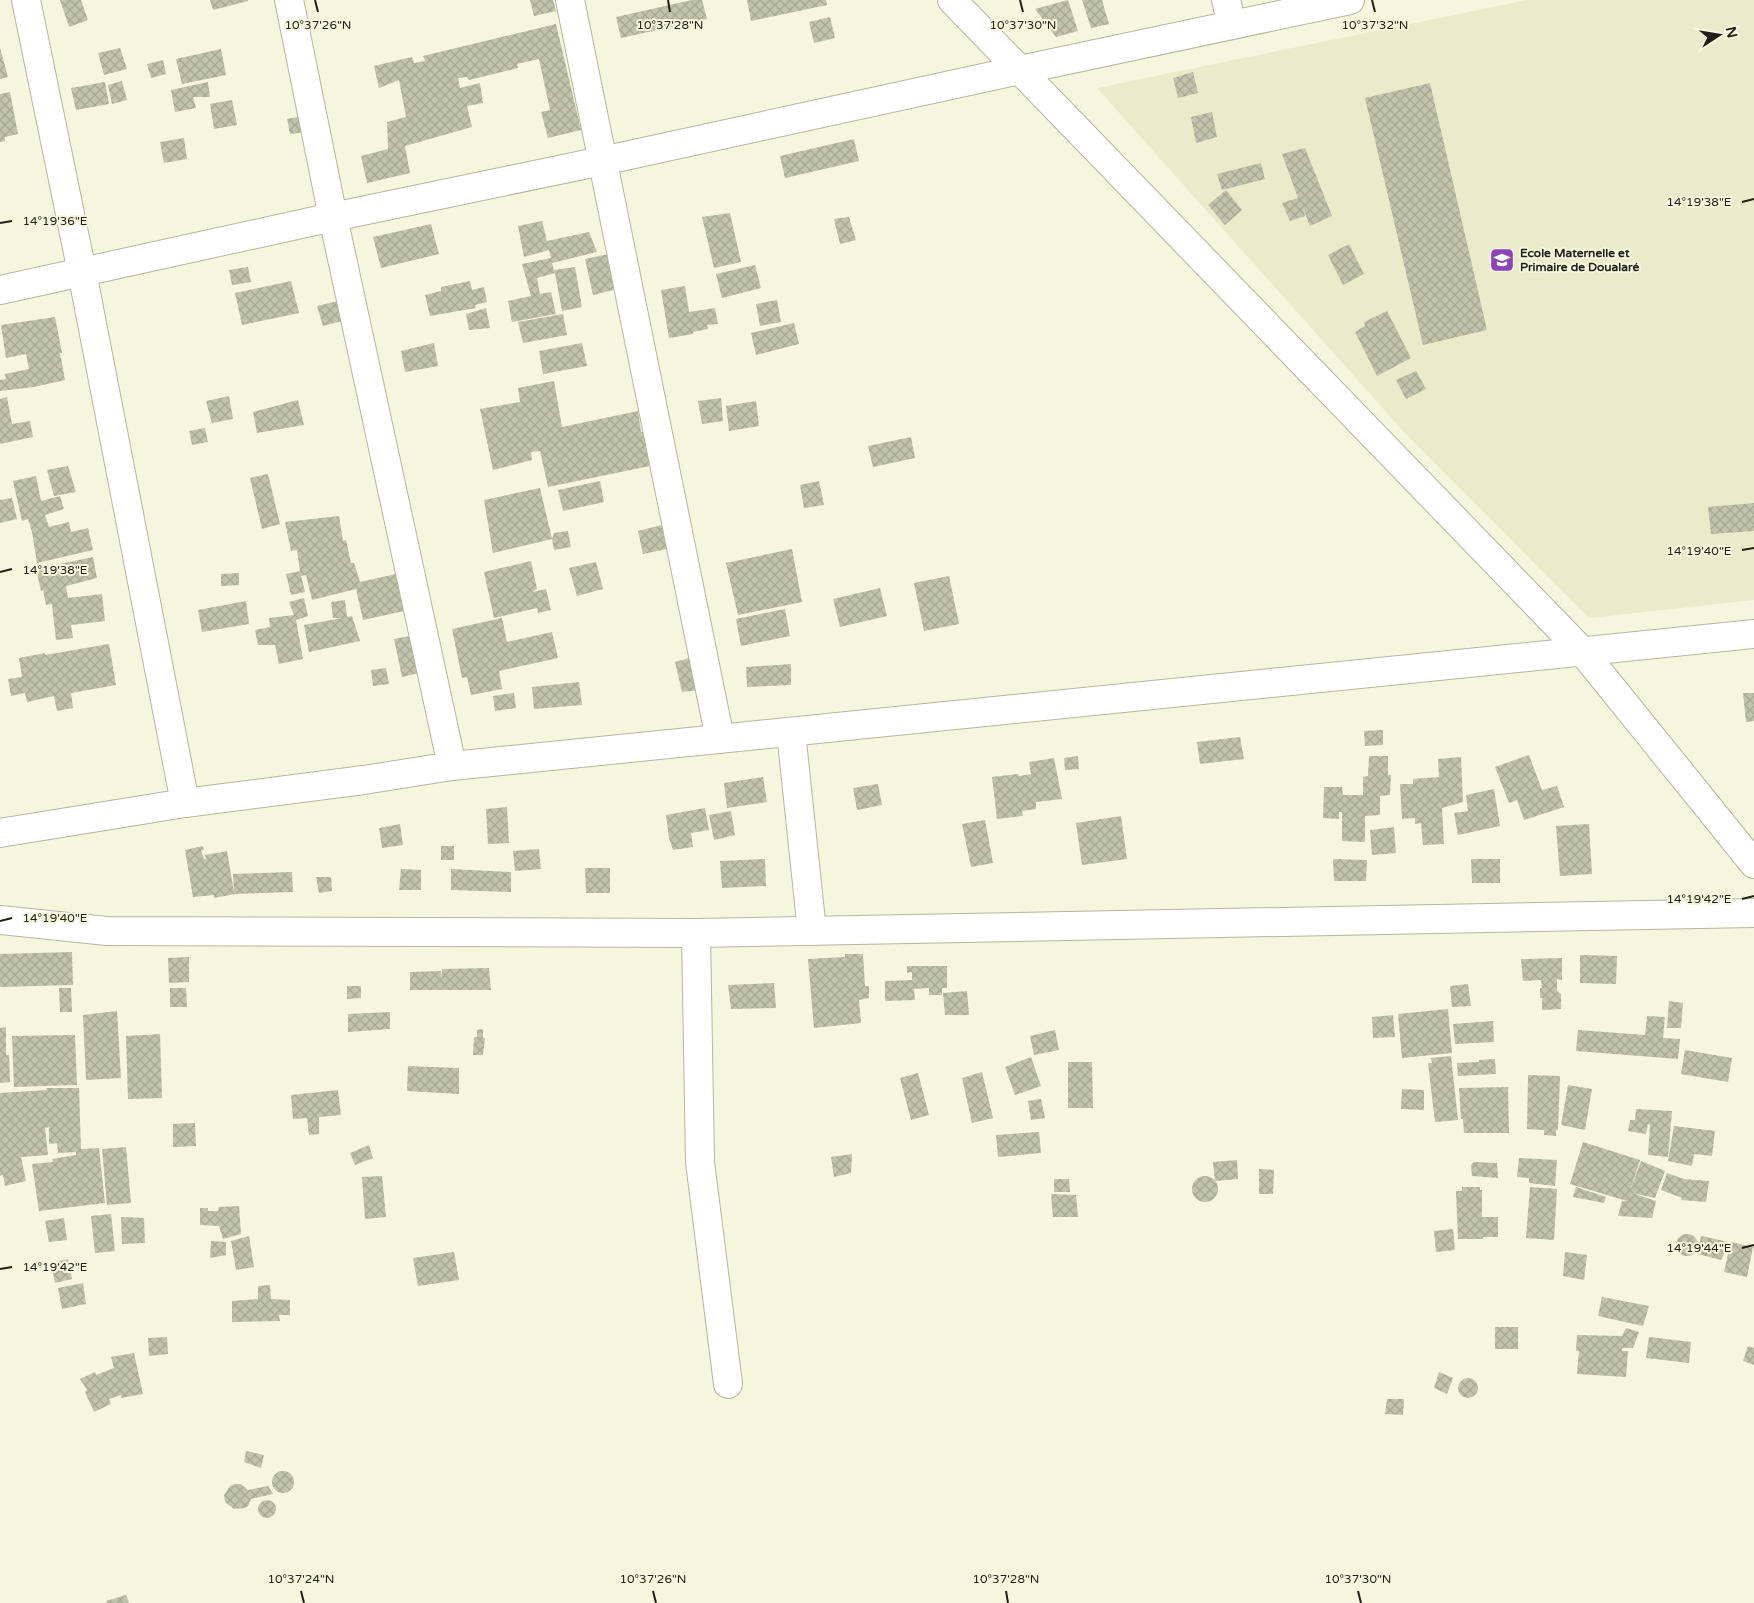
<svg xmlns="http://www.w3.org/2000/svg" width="1754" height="1603" viewBox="0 0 1754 1603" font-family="'Varela Round',sans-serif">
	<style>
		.built { fill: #e8ecca }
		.building { fill: url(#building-cross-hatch) }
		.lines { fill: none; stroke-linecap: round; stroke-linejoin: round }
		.street-casing { stroke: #b4b79e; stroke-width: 30 }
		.secondary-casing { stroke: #b4b79e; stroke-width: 30 }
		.street { stroke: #fff; stroke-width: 28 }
		.secondary { stroke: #fff; stroke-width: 28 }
		.ticks { fill: none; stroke: #1f2016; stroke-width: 2 }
		.labels { text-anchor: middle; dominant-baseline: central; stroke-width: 4; stroke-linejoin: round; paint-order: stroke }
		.poi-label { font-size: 12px; font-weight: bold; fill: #1f2016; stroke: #f4f7dd; text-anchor: start }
		.ticks-label { font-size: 12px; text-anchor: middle; fill: #1f2016; stroke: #f4f7dd; stroke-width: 4; stroke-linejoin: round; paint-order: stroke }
	</style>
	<defs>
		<pattern id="building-cross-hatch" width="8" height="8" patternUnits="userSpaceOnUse" patternTransform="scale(1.25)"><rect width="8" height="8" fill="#c1c4ab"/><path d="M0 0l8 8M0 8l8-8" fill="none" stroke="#a5a892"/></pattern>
	</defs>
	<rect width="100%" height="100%" fill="#f4f7dd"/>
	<polygon class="built" points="1527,0 1754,0 1754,600 1589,618 1404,432 1097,88"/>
	<g class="building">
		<polygon points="60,0 81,0 88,20 69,27"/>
		<polygon points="210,0 248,0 248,1 213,10"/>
		<polygon points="530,0 553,0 556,11 534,16"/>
		<polygon points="692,0 702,0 707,19 621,38 616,17"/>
		<polygon points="747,0 826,0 827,5 751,21"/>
		<polygon points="1068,0 1078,31 1056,37 1035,9"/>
		<polygon points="1082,0 1102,0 1109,24 1091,28"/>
		<polygon points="830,17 835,38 814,43 809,22"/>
		<polygon points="556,24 581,130 548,138 541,112 550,110 539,59 517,64 518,68 469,80 467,77 458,78 460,88 480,83 483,103 467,106 472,127 405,146 410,173 367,183 361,156 388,149 387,122 406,117 399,80 379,88 374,66 412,57 414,63 425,61 423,56"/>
		<polygon points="0,48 8,77 0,79"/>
		<polygon points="120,48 127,69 104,75 98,53"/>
		<polygon points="221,49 226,75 182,84 176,59"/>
		<polygon points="163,60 166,74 151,78 147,64"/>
		<polygon points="1193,72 1198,93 1178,98 1173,78"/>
		<polygon points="122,81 127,100 112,104 108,85"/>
		<polygon points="105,82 109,104 76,110 71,88"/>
		<polygon points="208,82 210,97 193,97 196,108 175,112 171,90"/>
		<polygon points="1430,83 1487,330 1423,345 1365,98"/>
		<polygon points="10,92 18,134 5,137 5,141 0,142 0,94"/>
		<polygon points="232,100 237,125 214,129 210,104"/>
		<polygon points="1212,112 1217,137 1196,143 1191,117"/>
		<polygon points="304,116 306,132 290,134 287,119"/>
		<polygon points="184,138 187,159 164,163 160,142"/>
		<polygon points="854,139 859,161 785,178 780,156"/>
		<polygon points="1305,148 1332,216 1310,226 1303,208 1305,216 1290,221 1282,203 1298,198 1282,154"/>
		<polygon points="1261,163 1265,179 1222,190 1217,174"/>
		<polygon points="1226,190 1242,210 1225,225 1208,205"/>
		<polygon points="730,213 741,262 714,268 702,217"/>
		<polygon points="849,217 856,240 840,244 834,219"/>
		<polygon points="542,221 547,241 589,232 597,252 552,263 554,270 575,267 582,307 562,311 555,273 537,278 540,294 551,292 556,314 512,322 508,301 531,296 522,264 551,258 549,250 524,257 518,226"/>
		<polygon points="431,224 439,254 381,268 373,237"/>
		<polygon points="1349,244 1364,274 1343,285 1328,255"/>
		<polygon points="609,254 617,289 593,295 585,259"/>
		<polygon points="755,265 761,288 722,298 716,274"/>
		<polygon points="248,267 251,282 232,285 229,270"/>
		<polygon points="291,281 299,313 242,325 235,293"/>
		<polygon points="470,281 472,290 484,287 487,302 475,305 476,308 430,316 425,295 441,291 441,287"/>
		<polygon points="685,286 689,312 715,308 718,324 707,325 708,329 693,332 693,334 669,338 661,290"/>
		<polygon points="346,299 350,319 323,326 317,306"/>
		<polygon points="777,300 781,322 760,326 756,304"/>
		<polygon points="486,308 490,328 469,330 466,314"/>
		<polygon points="1387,311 1411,358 1377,376 1355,332 1365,326 1364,322"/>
		<polygon points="563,314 567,335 523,343 518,322"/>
		<polygon points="55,317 62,353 60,353 65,380 34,387 0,391 0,380 6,379 5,374 29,369 26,354 6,358 1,325"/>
		<polygon points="794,323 799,344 756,355 751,333"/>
		<polygon points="434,343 438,366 405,372 401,351"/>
		<polygon points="582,343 587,366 543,374 539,351"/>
		<polygon points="1416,371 1426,389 1406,399 1396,380"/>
		<polygon points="554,381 562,427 638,411 641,432 645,432 650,466 548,487 540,451 531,452 532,460 493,470 480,409 520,402 518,388"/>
		<polygon points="229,396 233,419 212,423 206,401"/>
		<polygon points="7,397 12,424 30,421 33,437 0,444 0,399"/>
		<polygon points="721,398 723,421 702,424 698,401"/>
		<polygon points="298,400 304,425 257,433 253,412"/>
		<polygon points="756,401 759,426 729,431 726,406"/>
		<polygon points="205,428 208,442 192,445 189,431"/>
		<polygon points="911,437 915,458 873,467 868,446"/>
		<polygon points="68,466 76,492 54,496 47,470"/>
		<polygon points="268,474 280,524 262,529 250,478"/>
		<polygon points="36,476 41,501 60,496 64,509 45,515 49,527 69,522 71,532 88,528 93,550 37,563 32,532 28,519 22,521 13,481"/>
		<polygon points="600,481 604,502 563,511 558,490"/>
		<polygon points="819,481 824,505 804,508 800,485"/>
		<polygon points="540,488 552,539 554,533 568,531 571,547 554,550 552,539 493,553 484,500"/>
		<polygon points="12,498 17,519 0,523 0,500"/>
		<polygon points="1754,503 1754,531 1711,534 1708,507"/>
		<polygon points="339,516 343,541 346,540 351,563 354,563 360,582 405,572 413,609 363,620 356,589 312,600 306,575 301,576 305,592 291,595 286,574 300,571 297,550 291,551 285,522"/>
		<polygon points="662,525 667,549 643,554 638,531"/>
		<polygon points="792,549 802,602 738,615 726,563"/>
		<polygon points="93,557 97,578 66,586 68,598 102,594 105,621 71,625 73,638 56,640 52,604 46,605 43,590 41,591 36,569"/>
		<polygon points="531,561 537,589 532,592 546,589 551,610 538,613 537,608 494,618 484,572"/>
		<polygon points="596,562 603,589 577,596 569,568"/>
		<polygon points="239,573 239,585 221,586 221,574"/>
		<polygon points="949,576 959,624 924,631 914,583"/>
		<polygon points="880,588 887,616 840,627 833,599"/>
		<polygon points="304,598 308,616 296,620 303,659 279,664 275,645 258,645 255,630 270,627 269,618 294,615 289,602"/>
		<polygon points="345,600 347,617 352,616 360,641 309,652 304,625 342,618 333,618 331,602"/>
		<polygon points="246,601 249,624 202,632 198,610"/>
		<polygon points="785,609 790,636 741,646 736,619"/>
		<polygon points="502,618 507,642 552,632 558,658 499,671 502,689 471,695 467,677 462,678 452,629"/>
		<polygon points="415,635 423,672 402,677 394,639"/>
		<polygon points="109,644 116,685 71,693 73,708 57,711 54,696 27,702 25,693 11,696 8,679 22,677 19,658 45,653 45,655"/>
		<polygon points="693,657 701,690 682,692 675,662"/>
		<polygon points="791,664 791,685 747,687 746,667"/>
		<polygon points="386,668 389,684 373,686 371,670"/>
		<polygon points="579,682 582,705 534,709 532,687"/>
		<polygon points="514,693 516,708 495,711 493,696"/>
		<polygon points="1743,693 1754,693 1754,721 1746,722"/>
		<polygon points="1383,730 1383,745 1365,746 1364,731"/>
		<polygon points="1240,737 1244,759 1200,764 1197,742"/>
		<polygon points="1529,755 1542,790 1557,786 1564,807 1524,820 1517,800 1509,803 1495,767"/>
		<polygon points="1078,756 1079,769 1065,770 1064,758"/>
		<polygon points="1369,756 1388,756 1388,775 1391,775 1390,795 1380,796 1380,815 1365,816 1365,842 1342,841 1342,812 1339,812 1339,819 1323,818 1324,787 1342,787 1343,795 1363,795 1363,777 1368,776"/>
		<polygon points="1461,757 1463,802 1442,808 1444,844 1423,845 1421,823 1415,824 1415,818 1402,819 1400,784 1413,784 1413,779 1439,777 1438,759"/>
		<polygon points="1054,758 1062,799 1036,802 1036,809 1022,811 1023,816 997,819 992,777 1018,774 1019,776 1031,774 1029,762"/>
		<polygon points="763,777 767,802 727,808 724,783"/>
		<polygon points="878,784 882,805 857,810 853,788"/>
		<polygon points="1494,789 1500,826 1458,835 1454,813 1468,811 1466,795"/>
		<polygon points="507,807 509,843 488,844 486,809"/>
		<polygon points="705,808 709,830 691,833 693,847 673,850 669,838 666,815"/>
		<polygon points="731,811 735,835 714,840 709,815"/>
		<polygon points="1121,816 1127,859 1082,865 1076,823"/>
		<polygon points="985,820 993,863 971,867 962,824"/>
		<polygon points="400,824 403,845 382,848 379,828"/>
		<polygon points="1589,824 1592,874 1560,876 1556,826"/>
		<polygon points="1394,827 1396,853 1372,855 1370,830"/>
		<polygon points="203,846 204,850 201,850 204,859 206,859 205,855 227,851 234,892 233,874 292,872 293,892 235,894 214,898 214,895 193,897 185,850"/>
		<rect x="441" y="846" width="13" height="14"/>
		<polygon points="539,849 541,869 515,871 513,851"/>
		<polygon points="765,859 766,886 722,888 720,861"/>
		<polygon points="1333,859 1367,860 1366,881 1334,881"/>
		<polygon points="1471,859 1500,859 1500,883 1472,883"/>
		<polygon points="585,868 610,868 610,893 586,893"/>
		<polygon points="401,869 421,870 421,890 399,890"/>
		<polygon points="451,869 511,872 511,892 451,890"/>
		<polygon points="316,877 331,877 332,891 319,893"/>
		<polygon points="72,952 73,985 0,987 0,954"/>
		<polygon points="845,954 863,954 865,986 869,986 869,998 859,1000 861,1023 814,1028 808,959 845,957"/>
		<polygon points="1580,955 1617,956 1616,984 1580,983"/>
		<polygon points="189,957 189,982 169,983 168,958"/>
		<polygon points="1562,958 1562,980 1557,979 1557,991 1561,994 1561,1009 1542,1010 1542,1000 1543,998 1540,998 1540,988 1542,988 1541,980 1523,981 1521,959"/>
		<polygon points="907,966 947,966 947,988 942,988 942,995 929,995 929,988 914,989 915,1000 885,1001 885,981 912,980 912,972 907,973"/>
		<polygon points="489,968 491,990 410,990 410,972 441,971 442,980 442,969"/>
		<polygon points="774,983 776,1008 731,1009 728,985"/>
		<polygon points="1468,984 1471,1006 1452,1007 1450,986"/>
		<polygon points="347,986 361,986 361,998 347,999"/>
		<polygon points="59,988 71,988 72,1012 60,1012"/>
		<polygon points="170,988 186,988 187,1007 170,1007"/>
		<polygon points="967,991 969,1015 945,1015 943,993"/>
		<polygon points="1669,1001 1683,1003 1681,1028 1667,1028"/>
		<polygon points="1448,1009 1452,1053 1402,1058 1398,1014"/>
		<polygon points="117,1011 121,1078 86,1080 83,1015"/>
		<polygon points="390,1012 390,1029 348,1032 348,1014"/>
		<polygon points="1393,1015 1395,1037 1373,1038 1372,1017"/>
		<polygon points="1647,1016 1665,1017 1663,1038 1680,1039 1678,1059 1576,1051 1578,1030 1645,1035"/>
		<polygon points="1493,1021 1494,1042 1455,1044 1453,1024"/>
		<polygon points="6,1027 6,1055 9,1055 10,1082 0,1083 0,1028"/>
		<polygon points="483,1029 483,1038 485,1038 483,1055 473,1055 474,1037 477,1037 477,1030"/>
		<polygon points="1055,1030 1059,1050 1034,1055 1030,1036"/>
		<polygon points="160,1034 162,1098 128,1099 126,1036"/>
		<polygon points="75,1035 77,1085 14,1087 12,1036"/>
		<polygon points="1685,1050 1732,1058 1728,1082 1681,1074"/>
		<polygon points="1451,1056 1458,1120 1435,1122 1428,1063 1432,1063 1431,1058"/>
		<polygon points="1031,1057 1041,1086 1015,1095 1005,1067"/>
		<polygon points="1495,1059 1496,1074 1458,1076 1457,1063 1479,1062 1479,1060"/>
		<polygon points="1068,1062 1092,1062 1093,1108 1068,1108"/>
		<polygon points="408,1066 459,1068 459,1094 407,1091"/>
		<polygon points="982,1072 993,1118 972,1123 962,1078"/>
		<polygon points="918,1073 929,1115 911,1120 900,1078"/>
		<polygon points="1528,1075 1560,1076 1558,1130 1556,1130 1556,1136 1544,1135 1544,1130 1527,1129"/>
		<polygon points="1568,1085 1592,1089 1585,1130 1561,1125"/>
		<polygon points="1508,1087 1509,1133 1464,1133 1463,1119 1461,1119 1459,1088"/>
		<polygon points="46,1088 79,1088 81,1149 99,1148 105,1203 39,1211 32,1164 53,1162 52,1159 76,1155 76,1152 58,1153 57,1143 49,1144 49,1127 45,1128 48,1155 21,1157 26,1181 5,1186 3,1175 0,1176 0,1093 47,1090"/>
		<polygon points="1402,1089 1424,1090 1424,1110 1401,1109"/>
		<polygon points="338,1090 341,1115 319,1117 319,1134 309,1135 307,1118 293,1119 291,1095"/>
		<polygon points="1041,1099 1045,1118 1031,1120 1028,1101"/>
		<polygon points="1636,1109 1672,1111 1668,1157 1648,1155 1650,1125 1648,1124 1646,1134 1628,1131 1630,1120 1635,1120"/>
		<polygon points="195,1123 196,1146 173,1147 173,1124"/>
		<polygon points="1674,1126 1715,1131 1712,1156 1694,1154 1692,1166 1668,1161"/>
		<polygon points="1039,1132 1041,1153 998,1157 996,1135"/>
		<polygon points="1583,1142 1640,1160 1630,1191 1641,1161 1665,1171 1655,1198 1632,1193 1656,1201 1652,1218 1618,1216 1622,1201 1627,1201 1570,1184"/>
		<polygon points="369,1145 373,1158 355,1165 350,1153"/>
		<polygon points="126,1147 131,1203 107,1205 102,1149"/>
		<polygon points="852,1154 851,1173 834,1177 831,1157"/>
		<polygon points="1519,1158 1557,1160 1555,1186 1529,1183 1529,1178 1517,1177"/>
		<polygon points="1237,1160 1238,1179 1215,1181 1213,1162"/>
		<polygon points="1474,1162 1497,1163 1498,1178 1472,1176 1471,1165"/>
		<polygon points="1259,1169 1274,1170 1273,1194 1259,1194"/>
		<polygon points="1667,1173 1684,1179 1709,1181 1706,1202 1681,1200 1682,1198 1661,1190"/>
		<polygon points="382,1176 386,1217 365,1219 362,1177"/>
		<circle cx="1205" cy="1189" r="13"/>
		<polygon points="1054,1179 1069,1179 1070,1192 1054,1192"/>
		<polygon points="1462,1187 1480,1187 1480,1190 1482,1190 1482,1217 1498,1217 1498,1237 1483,1237 1483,1239 1458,1239 1456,1191 1462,1191"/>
		<polygon points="1530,1187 1557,1189 1554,1240 1526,1238"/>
		<polygon points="1576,1187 1606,1197 1604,1203 1573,1197"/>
		<polygon points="1051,1194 1076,1195 1078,1217 1053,1217"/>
		<polygon points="239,1206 241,1234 223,1239 219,1226 200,1225 200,1208 208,1208 208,1211 218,1211 219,1207"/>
		<polygon points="111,1214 115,1251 95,1253 91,1216"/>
		<polygon points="121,1217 144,1218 145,1243 122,1244"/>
		<polygon points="64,1218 67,1240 49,1242 45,1221"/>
		<polygon points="1453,1229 1455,1250 1436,1252 1434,1231"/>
		<circle cx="1687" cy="1245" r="11"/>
		<polygon points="249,1236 254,1267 236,1270 231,1241"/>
		<polygon points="1701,1236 1729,1242 1721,1260 1698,1254"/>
		<polygon points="211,1241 226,1242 226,1255 210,1258"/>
		<polygon points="1731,1242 1753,1247 1747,1277 1724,1272"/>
		<polygon points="454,1252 459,1280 418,1286 413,1258"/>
		<polygon points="1565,1252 1587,1255 1584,1280 1563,1276"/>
		<polygon points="68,1259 72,1279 55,1283 51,1263"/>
		<polygon points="83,1283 86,1304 62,1309 58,1288"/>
		<polygon points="270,1285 271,1299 290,1300 290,1315 279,1315 280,1321 232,1322 232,1301 258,1299 258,1286"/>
		<polygon points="1602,1297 1649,1306 1643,1326 1598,1316"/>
		<rect x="1495" y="1327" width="23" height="22"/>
		<polygon points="1626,1328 1639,1332 1633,1348 1622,1348 1622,1351 1628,1351 1626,1377 1577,1374 1579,1351 1576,1351 1577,1335 1622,1336"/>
		<polygon points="167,1337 168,1354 149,1356 148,1338"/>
		<polygon points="1649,1337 1691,1342 1689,1363 1646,1358"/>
		<polygon points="1748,1346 1754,1348 1754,1365 1743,1361"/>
		<polygon points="134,1353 143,1394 121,1398 121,1395 109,1399 111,1404 94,1412 85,1392 87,1390 80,1379 95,1372 96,1375 114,1368 111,1357"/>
		<polygon points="1439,1372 1453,1378 1447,1394 1434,1388"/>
		<circle cx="1468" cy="1388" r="10"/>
		<polygon points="1387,1399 1404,1399 1403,1415 1385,1414"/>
		<polygon points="246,1451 264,1455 261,1468 244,1462"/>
		<circle cx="283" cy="1482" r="11"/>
		<polygon points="236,1484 241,1484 248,1490 268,1486 273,1494 251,1499 248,1506 245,1508 234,1509 225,1502 224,1495 230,1486"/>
		<circle cx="267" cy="1509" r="9"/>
		<polygon points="126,1595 129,1603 107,1603 106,1601"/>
	</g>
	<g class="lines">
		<defs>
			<g id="street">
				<polyline points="26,0 82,272 185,803"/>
				<polyline points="289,0 333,217 452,766"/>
				<polyline points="570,0 720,739"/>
				<polyline points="1226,0 1232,25"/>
				<polyline points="0,290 333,217 602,161 1020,70 1350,0"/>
				<polyline points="791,732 812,931"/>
				<polyline points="0,833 185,803 364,780 452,766 1754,634"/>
				<polyline points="0,920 107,931 696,933 1754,913"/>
				<polyline points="696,933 700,1162 728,1384"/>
			</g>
			<polyline id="secondary" points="952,0 1582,651 1754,864"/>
		</defs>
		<use href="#street" class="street-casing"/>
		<use href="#secondary" class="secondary-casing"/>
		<use href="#street" class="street"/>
		<use href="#secondary" class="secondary"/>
	</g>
	<path class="ticks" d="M315,0l3,12M668,0l2,12M1020,0l3,12M1372,0l3,12M1742,202l12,-3M0,223l12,-2M1742,550l12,-2M0,572l12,-3M1742,899l12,-3M0,921l12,-3M1742,1248l12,-3M0,1269l12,-2M301,1591l3,12M653,1591l3,12M1006,1591l2,12M1358,1591l3,12"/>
	<defs>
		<symbol id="school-square" viewBox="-11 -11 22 22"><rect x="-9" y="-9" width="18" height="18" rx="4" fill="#8d43b5" stroke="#f4f7dd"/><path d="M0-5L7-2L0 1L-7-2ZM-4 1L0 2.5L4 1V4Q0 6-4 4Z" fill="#fff"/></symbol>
	</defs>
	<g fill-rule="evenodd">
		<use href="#school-square" x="1488" y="246" width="28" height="28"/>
	</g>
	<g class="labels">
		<g class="poi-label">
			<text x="1520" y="253">Ecole Maternelle et<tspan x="1520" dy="14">Primaire de Doualaré</tspan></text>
		</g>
	</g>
	<g class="ticks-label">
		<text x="318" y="29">10°37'26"N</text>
		<text x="670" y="29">10°37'28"N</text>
		<text x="1023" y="29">10°37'30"N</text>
		<text x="1375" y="29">10°37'32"N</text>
		<text x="1699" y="206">14°19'38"E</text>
		<text x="55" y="225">14°19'36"E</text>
		<text x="1699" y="555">14°19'40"E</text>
		<text x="55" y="574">14°19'38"E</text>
		<text x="1699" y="903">14°19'42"E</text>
		<text x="55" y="922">14°19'40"E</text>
		<text x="1699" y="1252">14°19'44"E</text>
		<text x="55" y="1271">14°19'42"E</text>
		<text x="301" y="1583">10°37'24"N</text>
		<text x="653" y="1583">10°37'26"N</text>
		<text x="1006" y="1583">10°37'28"N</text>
		<text x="1358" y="1583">10°37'30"N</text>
	</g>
	<g transform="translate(1719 35) rotate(78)" stroke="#f4f7dd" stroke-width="4" paint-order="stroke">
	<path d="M0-4L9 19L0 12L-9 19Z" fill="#1f2016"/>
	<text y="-8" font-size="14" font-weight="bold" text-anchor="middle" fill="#1f2016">N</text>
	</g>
</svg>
